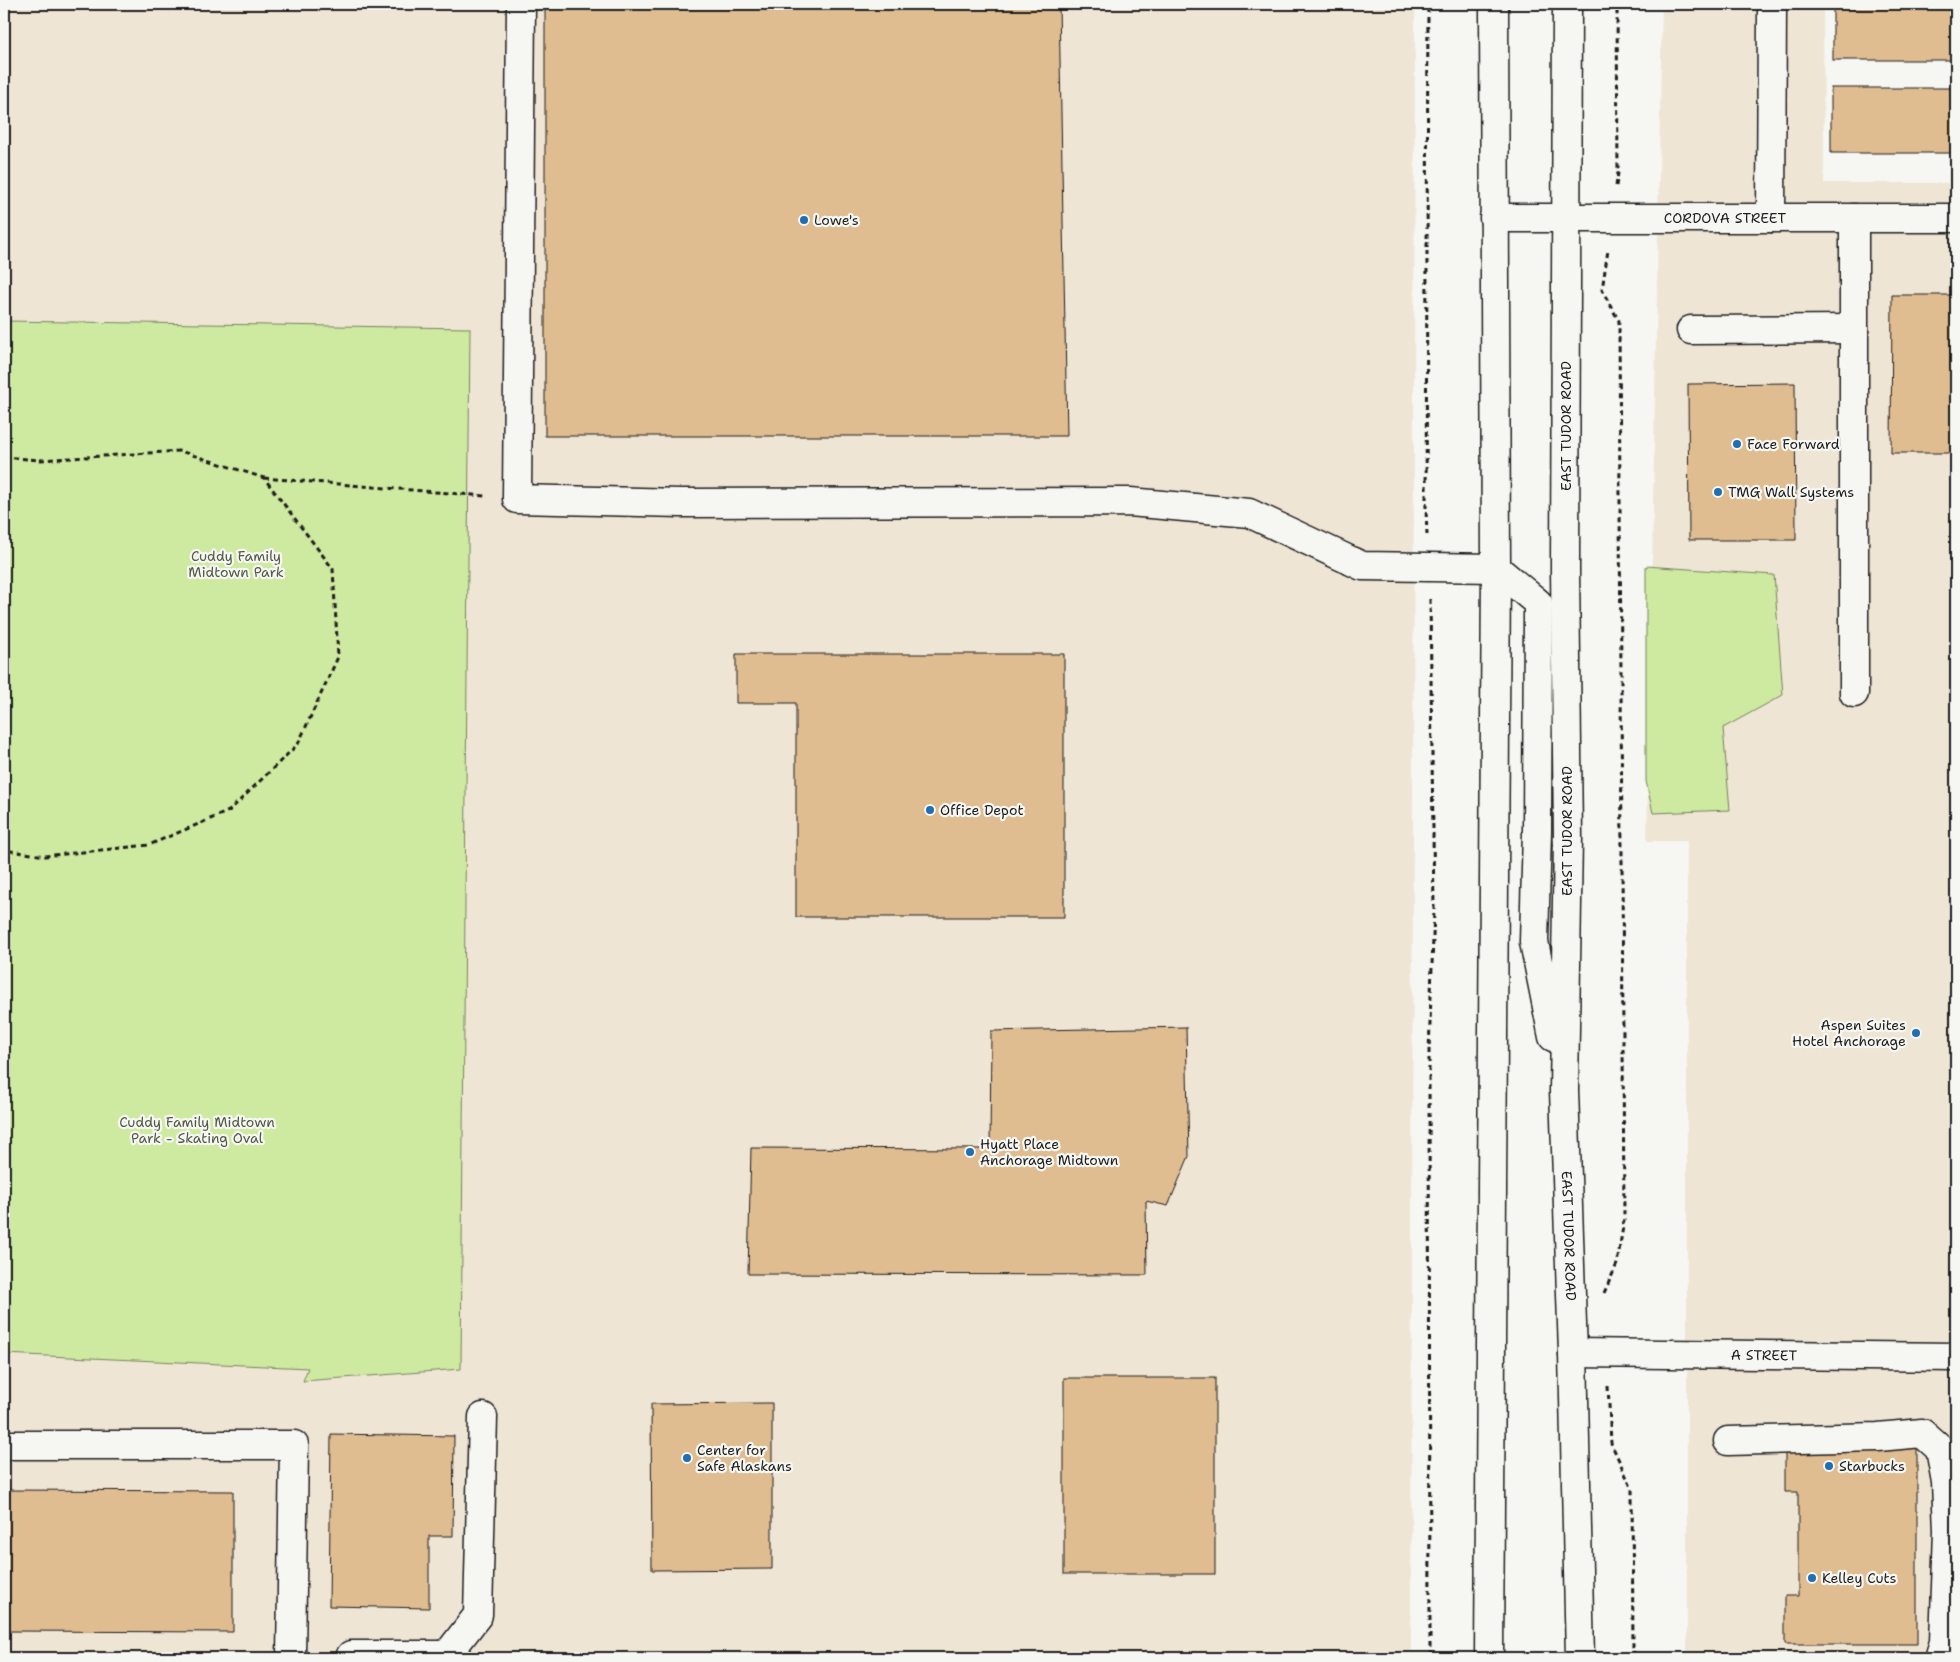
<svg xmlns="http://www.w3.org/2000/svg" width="1960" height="1662" viewBox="0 0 1960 1662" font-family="'Shantell Sans',sans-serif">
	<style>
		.built { fill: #efe5d5 }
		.green { fill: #cee9a0; stroke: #75825e }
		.building { fill: #e0bc91; stroke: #1c1c1c }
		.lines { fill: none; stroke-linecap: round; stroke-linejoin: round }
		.minor-casing { stroke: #1c1c1c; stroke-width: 31 }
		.major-casing { stroke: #1c1c1c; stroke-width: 31 }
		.path { stroke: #1c1c1c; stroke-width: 3; stroke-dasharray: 5 4; stroke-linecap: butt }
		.minor { stroke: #f6f6f2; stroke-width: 28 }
		.major { stroke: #f6f6f2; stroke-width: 28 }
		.poi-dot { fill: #1f6fb2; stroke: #f6f6f2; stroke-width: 2 }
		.labels { text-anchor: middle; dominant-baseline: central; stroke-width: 4.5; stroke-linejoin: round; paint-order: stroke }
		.street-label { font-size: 14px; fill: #1c1c1c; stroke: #f6f6f2 }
		.poi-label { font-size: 14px; fill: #1c1c1c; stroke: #f6f6f2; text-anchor: start }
		.park-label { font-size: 14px; fill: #515a44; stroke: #f6f6f2 }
	</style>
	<rect width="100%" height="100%" fill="#f6f6f2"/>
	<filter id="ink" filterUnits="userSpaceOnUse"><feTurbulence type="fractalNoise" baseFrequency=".02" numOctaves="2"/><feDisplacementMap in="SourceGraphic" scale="10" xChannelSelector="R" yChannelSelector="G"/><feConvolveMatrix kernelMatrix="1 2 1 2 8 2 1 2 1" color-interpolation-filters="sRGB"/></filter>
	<g filter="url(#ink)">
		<g class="built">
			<polygon points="4,4 1415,4 1411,1658 4,1658 4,1354 308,1368 303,1381 461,1369 470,329 4,321"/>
			<polygon points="1662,4 1823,4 1824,183 1956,183 1956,1658 1687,1658 1687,841 1647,841"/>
		</g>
		<g class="green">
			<polygon points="4,321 470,328 461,1369 303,1381 308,1368 4,1354"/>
			<polygon points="1646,566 1774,575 1783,695 1723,728 1730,810 1653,813 1646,781"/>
		</g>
		<g class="building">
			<polygon points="545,4 1059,4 1067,436 545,436"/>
			<rect x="1833" y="4" width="123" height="56"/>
			<rect x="1831" y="88" width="125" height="65"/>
			<polygon points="1892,295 1956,295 1956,453 1891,453"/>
			<polygon points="1795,383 1796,540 1689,540 1688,384"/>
			<polygon points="736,654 1064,654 1064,917 796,917 796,703 736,703"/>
			<polygon points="1186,1027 1189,1156 1168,1206 1146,1201 1147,1275 748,1274 751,1148 990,1149 991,1031"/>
			<rect x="1064" y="1378" width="151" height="196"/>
			<polygon points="772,1403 772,1569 652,1570 651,1404"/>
			<polygon points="331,1434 454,1436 453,1536 429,1536 429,1608 329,1606"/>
			<polygon points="1785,1444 1917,1444 1917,1644 1785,1644 1785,1596 1798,1596 1798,1492 1785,1492"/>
			<polygon points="7,1490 233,1491 233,1632 5,1631"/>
		</g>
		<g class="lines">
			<defs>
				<g id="minor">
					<polyline points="521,4 517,499 681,503 1130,502 1249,513 1362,566 1496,568"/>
					<path id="s1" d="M1494,218h462"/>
					<polyline points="1771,218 1772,4"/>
					<polyline points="1691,330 1854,329"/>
					<polyline points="1854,693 1854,218"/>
					<path id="s2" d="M1573,1353l383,4"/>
					<polyline points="1728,1441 1878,1437 1922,1433 1940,1449 1946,1482 1948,1531 1944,1642 1939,1658"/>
					<polyline points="4,1445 294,1445 291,1658"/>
					<polyline points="351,1655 447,1655 446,1658"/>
					<polyline points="447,1655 478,1615 483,1417"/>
				</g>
				<g id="major">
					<path id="s3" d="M1567,4l-2,565 3,269 -4,252 9,263 7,305"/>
					<polyline points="1496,568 1538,603 1537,831 1534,942 1553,1037"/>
					<polyline points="1489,1658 1496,568 1494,4"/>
				</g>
			</defs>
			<use href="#minor" class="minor-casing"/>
			<use href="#major" class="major-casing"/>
			<g class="path">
				<polyline points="1616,186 1618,173 1617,4"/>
				<polyline points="4,457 40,460 180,451 264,478 333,569 338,657 298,744 229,811 149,845 45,856 4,850"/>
				<polyline points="264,478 485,496"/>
				<polyline points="1427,535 1426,509 1428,4"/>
				<polyline points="1430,599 1434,909 1429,1052 1430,1646 1432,1658"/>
				<polyline points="1604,1293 1617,1264 1624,1220 1619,321 1602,290 1608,250"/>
				<polyline points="1608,1386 1611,1443 1632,1489 1633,1650 1636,1658"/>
			</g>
			<use href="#minor" class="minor"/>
			<use href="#major" class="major"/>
		</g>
	</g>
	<g class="poi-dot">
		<circle cx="804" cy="220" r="5"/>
		<circle cx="1737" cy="444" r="5"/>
		<circle cx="1718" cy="492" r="5"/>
		<circle cx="930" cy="810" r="5"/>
		<circle cx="1916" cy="1033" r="5"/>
		<circle cx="970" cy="1152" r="5"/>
		<circle cx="687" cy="1458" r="5"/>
		<circle cx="1829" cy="1466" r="5"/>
		<circle cx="1812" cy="1578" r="5"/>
	</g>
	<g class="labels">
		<g class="street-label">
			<text stroke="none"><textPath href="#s1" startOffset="231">CORDOVA STREET</textPath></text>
			<text transform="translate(1566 426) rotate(-90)">EAST TUDOR ROAD</text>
			<text transform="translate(1567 831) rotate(-90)">EAST TUDOR ROAD</text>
			<text stroke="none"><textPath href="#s3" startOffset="1232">EAST TUDOR ROAD</textPath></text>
			<text stroke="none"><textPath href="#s2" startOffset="191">A STREET</textPath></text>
		</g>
		<g class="poi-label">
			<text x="814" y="220">Lowe's</text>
			<text x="1747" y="444">Face Forward</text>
			<text x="1728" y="492">TMG Wall Systems</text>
			<text x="940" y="810">Office Depot</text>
			<text x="1906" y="1025" text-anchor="end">Aspen Suites<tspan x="1906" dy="16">Hotel Anchorage</tspan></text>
			<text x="980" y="1144">Hyatt Place<tspan x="980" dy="16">Anchorage Midtown</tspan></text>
			<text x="697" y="1450">Center for<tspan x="697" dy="16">Safe Alaskans</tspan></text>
			<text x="1839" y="1466">Starbucks</text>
			<text x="1822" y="1578">Kelley Cuts</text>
		</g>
		<g class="park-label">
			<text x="236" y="556">Cuddy Family<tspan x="236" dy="16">Midtown Park</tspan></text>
			<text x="197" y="1122">Cuddy Family Midtown<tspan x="197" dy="16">Park - Skating Oval</tspan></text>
		</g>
	</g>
	<rect width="1960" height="1662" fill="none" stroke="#f6f6f2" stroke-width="20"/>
	<rect x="10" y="10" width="1940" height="1642" fill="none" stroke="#1c1c1c" stroke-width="2" filter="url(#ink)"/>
</svg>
